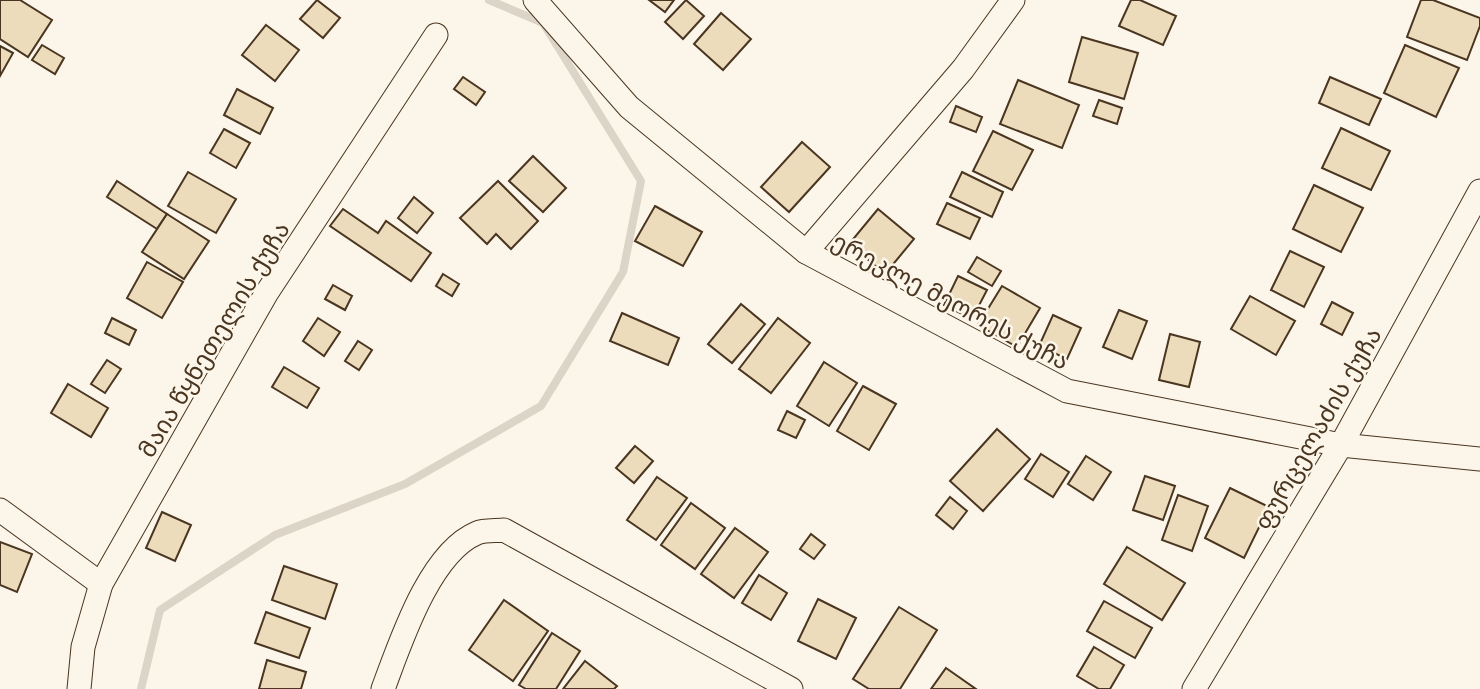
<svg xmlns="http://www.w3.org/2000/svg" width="1480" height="689" viewBox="0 0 1480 689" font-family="Lato,'Noto Sans Georgian',sans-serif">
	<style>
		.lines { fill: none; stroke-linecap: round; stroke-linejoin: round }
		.stream { stroke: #dcd4c6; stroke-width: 8 }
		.building { fill: #ecdcbc; stroke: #4a3520; stroke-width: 2 }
		.street-casing { stroke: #4a3520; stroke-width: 25 }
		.street { stroke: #fbf6e9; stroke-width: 23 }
		.labels { text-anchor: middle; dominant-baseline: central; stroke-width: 5; stroke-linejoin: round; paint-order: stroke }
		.street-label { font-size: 24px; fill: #4a3520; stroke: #fbf6e9 }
	</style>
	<rect width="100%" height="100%" fill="#fbf6e9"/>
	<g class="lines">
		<polyline class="stream" points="141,689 160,610 275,535 405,484 541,406 623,272 641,181 543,23 489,0"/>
	</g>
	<g class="building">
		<polygon points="0,0 20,0 52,20 28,57 0,39"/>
		<polygon points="317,0 340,18 323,38 300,19"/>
		<polygon points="649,0 674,0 665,12"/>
		<polygon points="686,0 704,16 683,39 665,22"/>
		<polygon points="1131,0 1140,0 1176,16 1163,45 1119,26"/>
		<polygon points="1421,0 1433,0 1480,18 1480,26 1467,60 1407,37"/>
		<polygon points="721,13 751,39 723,70 694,44"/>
		<polygon points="266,25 299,50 275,81 242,55"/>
		<polygon points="1082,37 1138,53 1124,99 1069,82"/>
		<polygon points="42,45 64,58 55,74 32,60"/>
		<polygon points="1405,45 1459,68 1436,117 1384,93"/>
		<polygon points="0,46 13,53 0,76"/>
		<polygon points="463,77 485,92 476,105 454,89"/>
		<polygon points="1330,77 1381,99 1369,125 1319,103"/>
		<polygon points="1018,80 1079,105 1062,148 1000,124"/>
		<polygon points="237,89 273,108 260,134 224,115"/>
		<polygon points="1099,100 1122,108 1117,124 1093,116"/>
		<polygon points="956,106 982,117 976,132 950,122"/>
		<polygon points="1341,128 1390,151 1371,190 1322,168"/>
		<polygon points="224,129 250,143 236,168 210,153"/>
		<polygon points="993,131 1033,150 1012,190 973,171"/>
		<polygon points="802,142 830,167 789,212 761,187"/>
		<polygon points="533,156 566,188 543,212 509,181"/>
		<polygon points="188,172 236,199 216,233 168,206"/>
		<polygon points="962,172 1003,192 992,217 950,197"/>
		<polygon points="117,181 167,214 157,229 107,197"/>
		<polygon points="498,181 538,221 511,249 496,234 487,244 460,218"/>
		<polygon points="1314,185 1363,208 1341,252 1293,229"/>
		<polygon points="414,197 433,213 417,233 398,218"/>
		<polygon points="947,203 980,218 970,239 937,224"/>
		<polygon points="655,206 702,232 683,266 635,241"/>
		<polygon points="343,209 378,233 386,221 431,253 411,281 330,226"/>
		<polygon points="878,209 914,239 885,274 849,244"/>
		<polygon points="167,214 209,241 184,279 142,252"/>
		<polygon points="1290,251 1324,267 1304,307 1271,290"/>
		<polygon points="977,257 1001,271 992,286 968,272"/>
		<polygon points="147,262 183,282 162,318 127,298"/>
		<polygon points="443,274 459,284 452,296 436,286"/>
		<polygon points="958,276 987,290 972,319 944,305"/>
		<polygon points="333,285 352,296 345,310 325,299"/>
		<polygon points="1002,286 1040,308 1017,347 978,325"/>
		<polygon points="1250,296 1295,321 1276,355 1231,329"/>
		<polygon points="1332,302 1353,313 1342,335 1321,324"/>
		<polygon points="741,304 765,324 732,363 708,344"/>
		<polygon points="1119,310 1147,321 1132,359 1103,347"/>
		<polygon points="622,313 679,338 668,365 610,341"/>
		<polygon points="1053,315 1081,328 1067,359 1039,346"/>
		<polygon points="112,318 136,330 129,345 105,333"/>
		<polygon points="318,318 340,332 324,356 303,341"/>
		<polygon points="778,318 810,343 771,393 739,369"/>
		<polygon points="1170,334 1200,342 1189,387 1159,380"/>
		<polygon points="358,341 372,350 359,370 345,361"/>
		<polygon points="107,360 121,369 105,393 91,384"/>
		<polygon points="824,362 857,383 829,426 797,406"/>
		<polygon points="284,367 319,388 307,408 272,387"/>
		<polygon points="68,384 108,408 91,437 51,413"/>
		<polygon points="863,386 896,404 869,450 837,431"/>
		<polygon points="787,411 805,420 796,438 778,430"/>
		<polygon points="997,429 1030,459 983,511 950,481"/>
		<polygon points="635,446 653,461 634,483 616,468"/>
		<polygon points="1041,454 1069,472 1053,497 1025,479"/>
		<polygon points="1086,456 1111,472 1093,500 1068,484"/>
		<polygon points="1145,476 1175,486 1163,520 1133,510"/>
		<polygon points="657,477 687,498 656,540 627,520"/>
		<polygon points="1230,488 1269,507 1244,558 1205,538"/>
		<polygon points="1178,495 1208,506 1192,551 1162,540"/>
		<polygon points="950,497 967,511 953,529 936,515"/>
		<polygon points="691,503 725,528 695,569 661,545"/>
		<polygon points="162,512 191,525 175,561 146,548"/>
		<polygon points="735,528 768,552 734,598 701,574"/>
		<polygon points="811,534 825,545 814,559 800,549"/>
		<polygon points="0,542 32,554 17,592 0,585"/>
		<polygon points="1127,547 1185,583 1162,620 1104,584"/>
		<polygon points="284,566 337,584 325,619 272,600"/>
		<polygon points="759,575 787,593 771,620 742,603"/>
		<polygon points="818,599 856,618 836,659 798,641"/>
		<polygon points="504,600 548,631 513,681 469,650"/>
		<polygon points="1104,601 1152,628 1135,658 1087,631"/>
		<polygon points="899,607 937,630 900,689 869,689 853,679"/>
		<polygon points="266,612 310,628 299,658 255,643"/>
		<polygon points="552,633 580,651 556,689 526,689 519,685"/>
		<polygon points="1094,647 1124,665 1110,689 1099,689 1077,676"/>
		<polygon points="267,660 306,672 301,689 259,689"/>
		<polygon points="585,661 617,686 614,689 563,689"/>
		<polygon points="946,668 976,689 931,689"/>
	</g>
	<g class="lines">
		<defs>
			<g id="street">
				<polyline points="535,0 629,107 806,252 1067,391 1341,445 1480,459"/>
				<polyline points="806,252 963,69 1013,0"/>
				<polyline points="0,510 101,584"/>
				<polyline points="79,689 83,647 101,584 266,294 436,35"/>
				<path d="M383,689c17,-45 46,-136 94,-156 7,-3 19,-2 27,-3l287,159"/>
				<polyline points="1194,689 1341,445 1480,191"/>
			</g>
		</defs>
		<use href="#street" class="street-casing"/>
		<use href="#street" class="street"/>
	</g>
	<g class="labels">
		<g class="street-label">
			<text transform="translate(951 300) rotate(28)">ერეკლე მეორეს ქუჩა</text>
			<text transform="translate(213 339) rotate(-59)">მაია წყნეთელის ქუჩა</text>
			<text transform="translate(1317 428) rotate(-60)">ფურცელაძის ქუჩა</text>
		</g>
	</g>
</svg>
